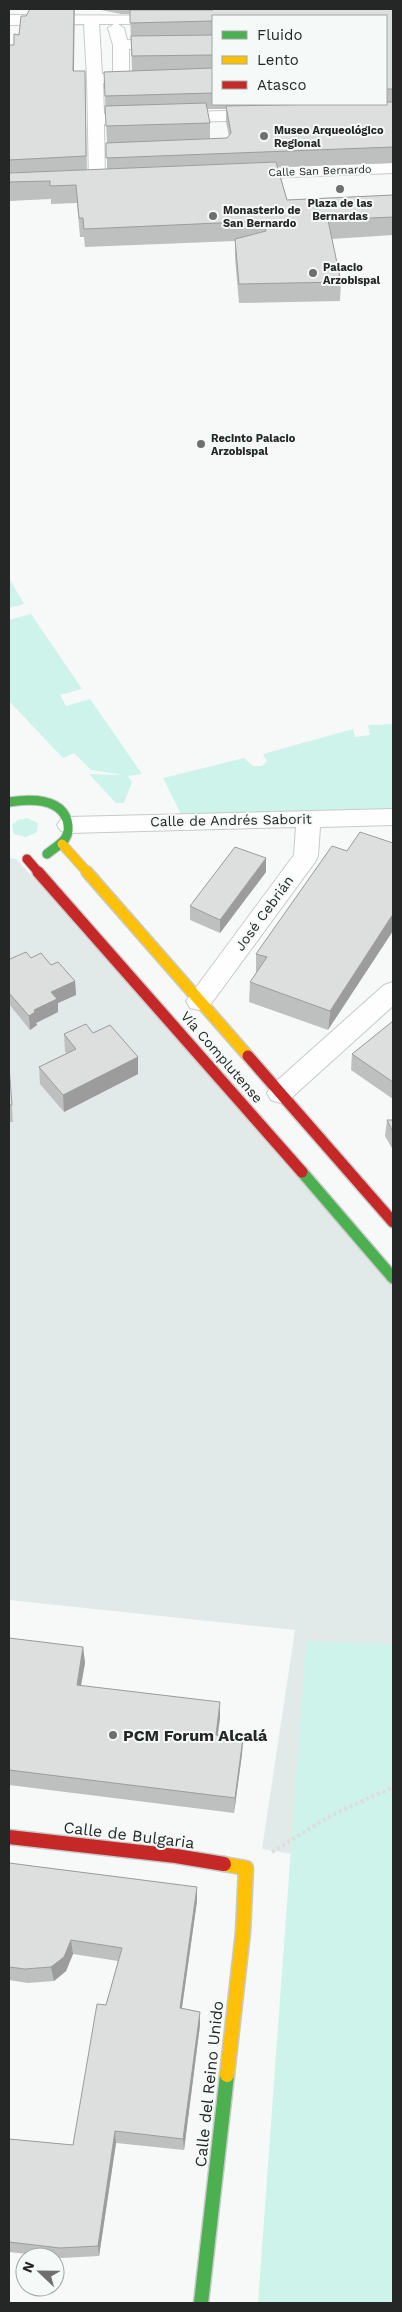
<svg xmlns="http://www.w3.org/2000/svg" width="402" height="2312" viewBox="0 0 402 2312" font-family="'Work Sans',sans-serif">
	<style>
		.built { fill: #e1eae8 }
		.green { fill: #cef3eb }
		.lines { fill: none; stroke-linecap: round; stroke-linejoin: round }
		.street-casing { stroke: #c8caca; stroke-width: 2 }
		.fast-far2-casing { stroke: #c8caca; stroke-width: 11 }
		.fast-far1-casing { stroke: #c8caca; stroke-width: 14 }
		.fast-casing { stroke: #c8caca; stroke-width: 17 }
		.slow-far2-casing { stroke: #c8caca; stroke-width: 11 }
		.slow-far1-casing { stroke: #c8caca; stroke-width: 14 }
		.slow-casing { stroke: #c8caca; stroke-width: 17 }
		.jam-far2-casing { stroke: #c8caca; stroke-width: 11 }
		.jam-far1-casing { stroke: #c8caca; stroke-width: 14 }
		.jam-casing { stroke: #c8caca; stroke-width: 17 }
		.path { stroke: #dcdede; stroke-width: 4; stroke-dasharray: 3 3; stroke-linecap: butt }
		.street { fill: #fefefe; fill-rule: evenodd }
		.fast-far2 { stroke: #4caf50; stroke-width: 9 }
		.fast-far1 { stroke: #4caf50; stroke-width: 11 }
		.fast { stroke: #4caf50; stroke-width: 14 }
		.slow-far2 { stroke: #ffc107; stroke-width: 9 }
		.slow-far1 { stroke: #ffc107; stroke-width: 11 }
		.slow { stroke: #ffc107; stroke-width: 14 }
		.jam-far2 { stroke: #c62828; stroke-width: 9 }
		.jam-far1 { stroke: #c62828; stroke-width: 11 }
		.jam { stroke: #c62828; stroke-width: 14 }
		.wall { fill: #bec0bf; fill-rule: evenodd }
		.shaded-wall { fill: #9b9c9b }
		.building { fill: #dddfde; stroke: #9b9c9b }
		.poi-dot { fill: #6e7070; stroke: #f5faf9; stroke-width: 2 }
		.labels { text-anchor: middle; dominant-baseline: central; stroke-width: 4; stroke-linejoin: round; paint-order: stroke }
		.far-poi-label { font-size: 11px; font-weight: bold; fill: #252726; stroke: #f5faf9; text-anchor: start }
		.far-street-label { font-size: 11px; fill: #252726; stroke: #f5faf9 }
		.street-label { font-size: 14px; fill: #252726; stroke: #f5faf9 }
		.near-poi-label { font-size: 16px; font-weight: bold; fill: #252726; stroke: #f5faf9; text-anchor: start }
		.near-street-label { font-size: 16px; fill: #252726; stroke: #f5faf9 }
	</style>
	<rect width="100%" height="100%" fill="#f6f9f8"/>
	<polygon class="built" points="9,858 16,859 252,1113 393,1278 393,1871 262,1849 295,1630 9,1600"/>
	<g class="green">
		<polygon points="9,578 24,604 9,608"/>
		<polygon points="31,614 82,689 60,695 66,706 90,699 142,774 128,776 132,782 124,803 116,803 89,774 124,775 91,770 74,753 63,758 9,701 9,620"/>
		<polygon points="393,724 393,811 183,818 163,778 244,758 253,766 262,766 267,761 263,754 353,729 355,737 370,735 368,725"/>
		<polygon points="27,818 38,823 37,832 26,837 14,834 12,825 18,820"/>
		<polygon points="306,1641 393,1644 393,2303 258,2303"/>
	</g>
	<g class="lines">
		<defs>
			<g id="street">
				<path d="M9,15l209,1h-5v7l-95,1 6,4 3,12 86,-2v10l-84,1v30l-2,3 -24,1 1,31 160,-4 6,2 2,3 -2,3 -6,2 -160,4 1,58 -2,4h-12l-2,-4 -2,-104 -3,-54 -75,1zM99,24h15l-6,4 5,17v29h-11z"/>
				<polygon points="393,163 393,173 242,179 236,178 234,174 236,170 242,169"/>
				<polygon points="393,809 393,825 320,827 318,856 315,862 208,1008 199,1010 190,1008 186,1001 294,855 296,827 69,833 61,831 57,825 61,819 69,817"/>
				<polygon points="393,982 393,1006 289,1100 280,1103 271,1100 267,1093 271,1086 384,985"/>
			</g>
			<path id="fast-far2" d="M9,802c20,-3 50,-5 58,18 2,7 2,13 -2,19 -5,6 -12,10 -18,15"/>
			<polyline id="fast-far1" points="302,1172 393,1278"/>
			<polyline id="fast" points="201,2303 227,2075"/>
			<polyline id="slow-far2" points="62,844 88,873"/>
			<polyline id="slow-far1" points="87,872 248,1056"/>
			<polyline id="slow" points="224,1864 246,1868 243,1932 227,2075"/>
			<polyline id="jam-far2" points="27,859 39,873"/>
			<g id="jam-far1">
				<polyline points="38,872 302,1172"/>
				<polyline points="248,1056 393,1222"/>
			</g>
			<polyline id="jam" points="9,1837 176,1856 224,1864"/>
		</defs>
		<use href="#street" class="street-casing"/>
		<use href="#fast-far2" class="fast-far2-casing"/>
		<use href="#fast-far1" class="fast-far1-casing"/>
		<use href="#fast" class="fast-casing"/>
		<use href="#slow-far2" class="slow-far2-casing"/>
		<use href="#slow-far1" class="slow-far1-casing"/>
		<use href="#slow" class="slow-casing"/>
		<use href="#jam-far2" class="jam-far2-casing"/>
		<use href="#jam-far1" class="jam-far1-casing"/>
		<use href="#jam" class="jam-casing"/>
		<polyline class="path" points="272,1852 330,1816 393,1787"/>
		<use href="#street" class="street"/>
		<use href="#fast-far2" class="fast-far2"/>
		<use href="#fast-far1" class="fast-far1"/>
		<use href="#fast" class="fast"/>
		<use href="#slow-far2" class="slow-far2"/>
		<use href="#slow-far1" class="slow-far1"/>
		<use href="#slow" class="slow"/>
		<use href="#jam-far2" class="jam-far2"/>
		<use href="#jam-far1" class="jam-far1"/>
		<use href="#jam" class="jam"/>
	</g>
	<g class="wall">
		<path d="M43,9h32l-1,62h11l2,99 20,-1v-26l-3,-71 28,-1 -2,-57h-9l-25,-5h297v154l-115,4 9,33 106,-5v40l-61,4 9,43 -1,19 -101,2 -4,-45v-17l-150,6 -1,-10h-4l-3,-34 -26,1v-5l-42,2v-156h5l12,-29zM213,16h173v88h-173zM207,109h19v13l3,14 -2,2 -17,1v-16z"/>
		<polygon points="347,851 328,1030 249,1002 250,982 256,973 256,954"/>
		<polygon points="266,872 220,933 190,920 190,906"/>
		<polygon points="9,956 10,959 31,958 51,965 75,981 76,995 58,1003 58,1012 36,1023 37,1025 30,1030 9,1004"/>
		<polygon points="393,1021 393,1099 351,1070 352,1054"/>
		<polygon points="93,1033 138,1057 138,1074 64,1112 40,1084 39,1067 67,1053 65,1052 64,1034"/>
		<polygon points="9,1061 13,1122 9,1122"/>
		<polygon points="387,1120 393,1132 393,1150 385,1136"/>
		<polygon points="9,1638 83,1647 85,1663 81,1686 220,1702 220,1718 218,1735 243,1738 242,1754 234,1813 9,1785"/>
		<polygon points="9,1863 197,1887 197,1901 182,2008 200,2012 200,2025 184,2150 116,2143 99,2256 62,2258 9,2252 9,2139 73,2145 106,2005 118,1961 73,1954 66,1971 54,1981 28,1983 9,1980"/>
	</g>
	<g class="shaded-wall">
		<polygon points="74,9 74,89 73,71"/>
		<polygon points="266,858 266,872 220,933 220,920"/>
		<polygon points="393,914 393,931 328,1030 330,1011"/>
		<polygon points="75,981 76,995 58,1003 58,1012 36,1023 37,1025 30,1030 29,1016 34,1010 51,992"/>
		<polygon points="138,1057 138,1074 64,1112 63,1095"/>
		<polygon points="83,1647 85,1663 78,1701 77,1685"/>
		<polygon points="220,1702 220,1718 215,1751 216,1735"/>
		<polygon points="243,1738 242,1754 234,1813 235,1798"/>
		<polygon points="197,1887 197,1901 180,2021 180,2008"/>
		<polygon points="71,1940 73,1954 66,1971 54,1981 51,1967"/>
		<polygon points="200,2012 200,2025 184,2150 183,2139"/>
		<polygon points="115,2131 116,2143 99,2256 98,2246"/>
	</g>
	<g class="building">
		<polygon points="30,9 74,9 73,71 85,71 86,156 9,160 9,45 14,45 14,34 19,35 21,16 26,16"/>
		<polygon points="213,9 393,9 393,89 386,89 386,16 213,16 213,21 130,23 130,10 213,10"/>
		<polygon points="213,35 213,56 213,55 132,56 131,36"/>
		<polygon points="213,68 213,93 105,96 104,72"/>
		<polygon points="386,102 393,102 393,147 106,158 106,143 227,138 231,133 226,106 328,104 386,104"/>
		<polygon points="206,103 210,123 106,126 105,106"/>
		<polygon points="276,162 287,200 393,195 393,217 328,220 341,282 239,284 235,239 266,231 264,221 84,229 83,218 79,218 76,185 50,186 50,181 9,182 9,173"/>
		<polygon points="360,832 393,843 393,914 330,1011 250,982 267,957 256,954 332,846 347,851"/>
		<polygon points="235,847 266,858 220,920 190,906"/>
		<polygon points="26,952 31,958 41,953 51,965 58,962 75,981 51,992 57,999 34,1010 35,1012 29,1016 9,993 9,956 10,959"/>
		<polygon points="393,1021 393,1082 352,1054"/>
		<polygon points="86,1024 93,1033 110,1025 138,1057 63,1095 39,1067 76,1049 64,1034"/>
		<polygon points="9,1067 12,1105 9,1105"/>
		<polygon points="387,1120 393,1120 393,1132"/>
		<polygon points="9,1638 83,1647 77,1685 220,1702 216,1735 243,1738 235,1798 9,1770"/>
		<polygon points="9,1863 197,1887 180,2008 200,2012 183,2139 115,2131 98,2246 60,2248 9,2242 9,2139 73,2145 97,2004 106,2005 122,1948 71,1940 64,1957 51,1967 25,1969 9,1967"/>
	</g>
	<g class="poi-dot">
		<circle cx="264" cy="136" r="5"/>
		<circle cx="340" cy="189" r="5"/>
		<circle cx="213" cy="216" r="5"/>
		<circle cx="313" cy="273" r="5"/>
		<circle cx="201" cy="444" r="5"/>
		<circle cx="113" cy="1735" r="5"/>
	</g>
	<g class="labels">
		<g class="far-poi-label">
			<text x="274" y="130">Museo Arqueológico<tspan x="274" dy="13">Regional</tspan></text>
			<text x="340" y="203" text-anchor="middle">Plaza de las<tspan x="340" dy="13">Bernardas</tspan></text>
			<text x="223" y="210">Monasterio de<tspan x="223" dy="13">San Bernardo</tspan></text>
			<text x="323" y="267">Palacio<tspan x="323" dy="13">Arzobispal</tspan></text>
			<text x="211" y="438">Recinto Palacio<tspan x="211" dy="13">Arzobispal</tspan></text>
		</g>
		<g class="far-street-label">
			<text transform="translate(320 171) rotate(-2)">Calle San Bernardo</text>
		</g>
		<g class="street-label">
			<text transform="translate(231 820) rotate(-1)">Calle de Andrés Saborit</text>
			<text transform="translate(264 913) rotate(-54)">José Cebrián</text>
			<text transform="translate(222 1057) rotate(49)">Vía Complutense</text>
		</g>
		<g class="near-poi-label">
			<text x="123" y="1735">PCM Forum Alcalá</text>
		</g>
		<g class="near-street-label">
			<text transform="translate(129 1835) rotate(7)">Calle de Bulgaria</text>
			<text transform="translate(209 2084) rotate(-84)">Calle del Reino Unido</text>
		</g>
	</g>
	<rect width="402" height="2312" fill="none" stroke="#252726" stroke-width="20"/>
	<rect x="212" y="15" width="175" height="90" fill="#f5faf9" stroke="#a2a6a5"/>
	<rect x="222" y="31" width="25" height="8" fill="#4caf50" stroke="#a2a6a5"/>
	<text x="257" y="40" font-size="15" fill="#252726">Fluido</text>
	<rect x="222" y="56" width="25" height="8" fill="#ffc107" stroke="#a2a6a5"/>
	<text x="257" y="65" font-size="15" fill="#252726">Lento</text>
	<rect x="222" y="81" width="25" height="8" fill="#c62828" stroke="#a2a6a5"/>
	<text x="257" y="90" font-size="15" fill="#252726">Atasco</text>
	<g transform="translate(40 2272) rotate(292)"><circle r="24" fill="#f5faf9" stroke="#a2a6a5"/>
	<path d="M0-4L9 19L0 12L-9 19Z" fill="#6e7070"/>
	<text y="-8" font-size="14" font-weight="bold" text-anchor="middle" fill="#252726">N</text>
	</g>
</svg>
